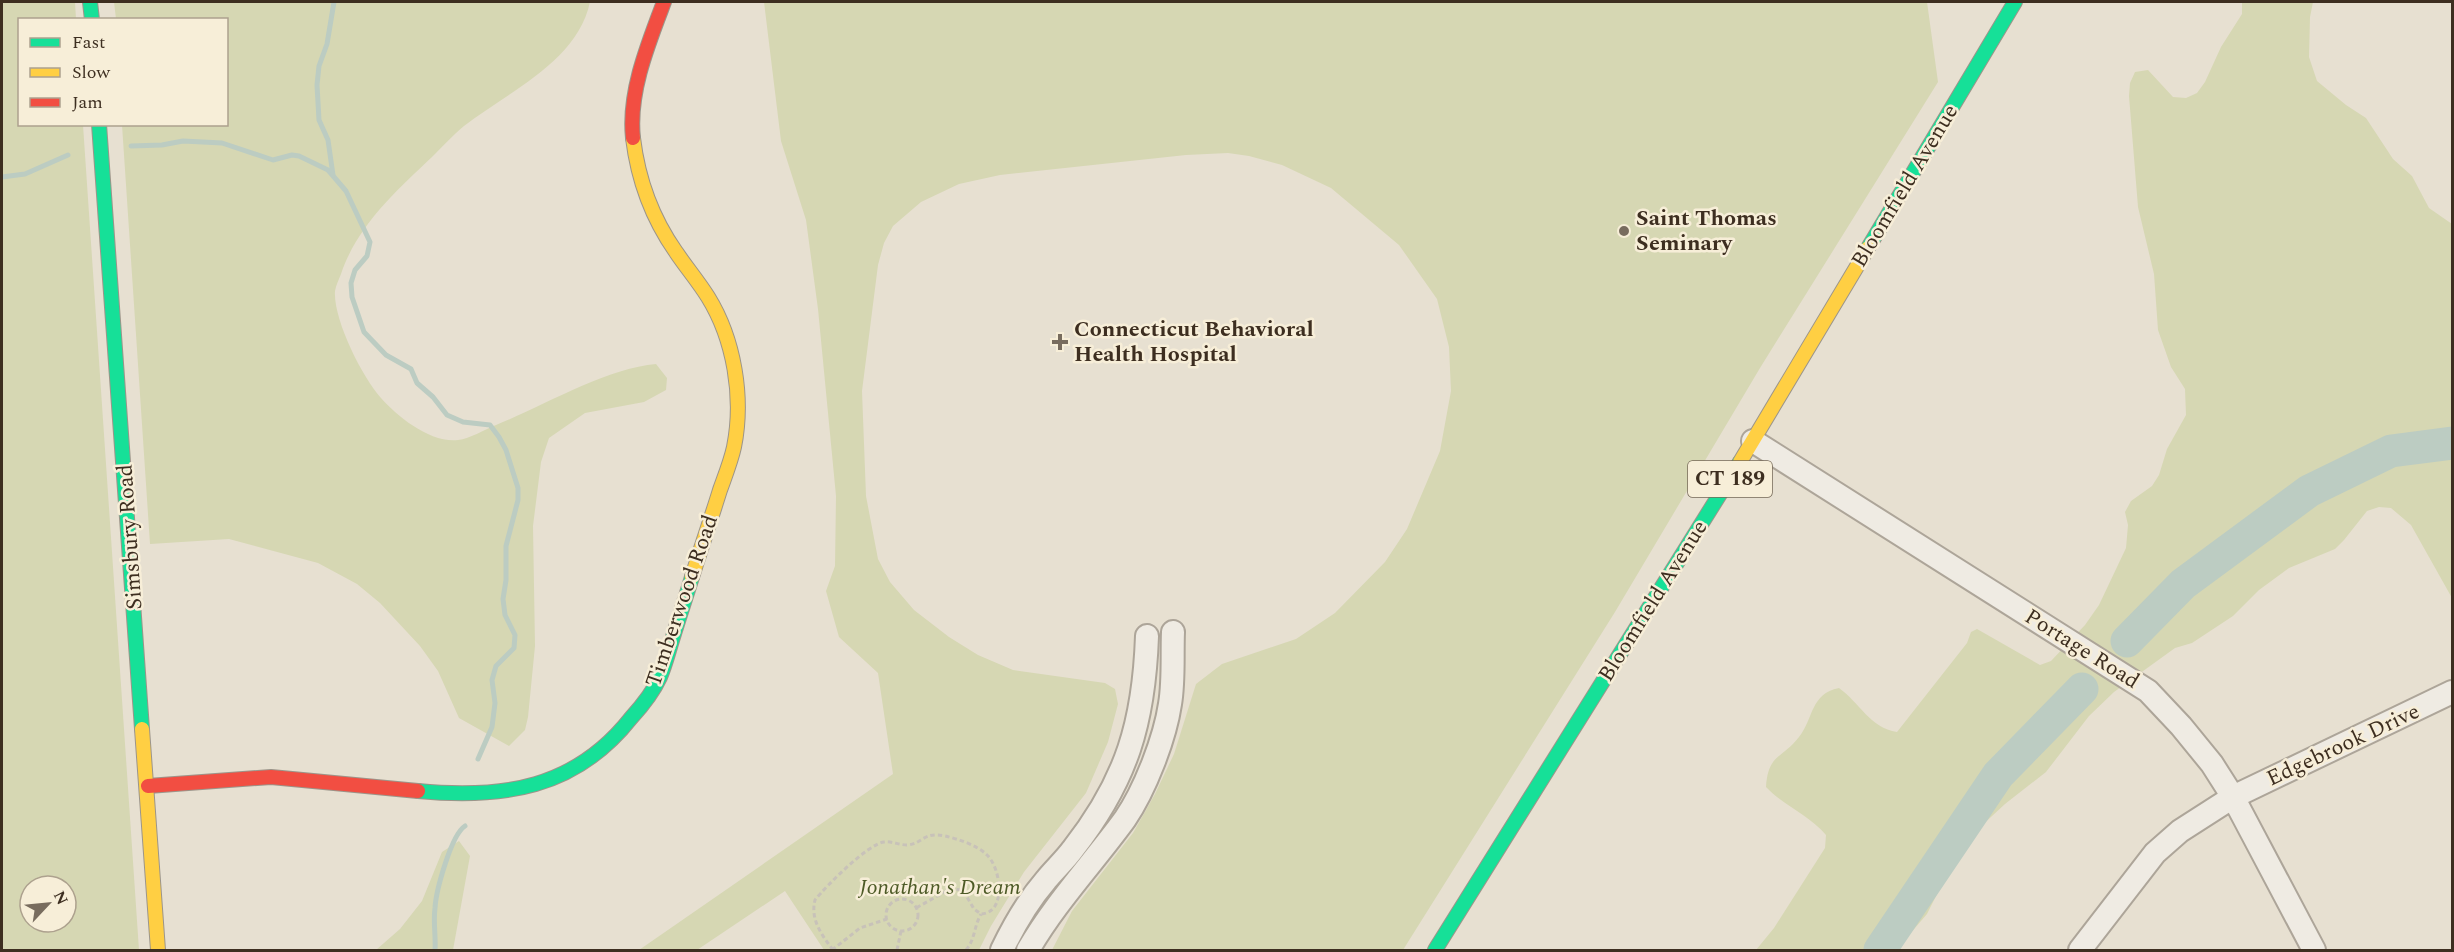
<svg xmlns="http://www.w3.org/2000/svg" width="2454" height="952" viewBox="0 0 2454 952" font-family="Spectral,serif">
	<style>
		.green { fill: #d6d7b3; fill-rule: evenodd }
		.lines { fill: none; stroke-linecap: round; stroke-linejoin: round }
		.stream { stroke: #bcccc2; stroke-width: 5 }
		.river { stroke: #bcccc2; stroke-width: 33 }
		.street-casing { stroke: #ada599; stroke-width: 26 }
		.fast-casing { stroke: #9c958a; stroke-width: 16 }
		.slow-casing { stroke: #9c958a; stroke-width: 16 }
		.jam-casing { stroke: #9c958a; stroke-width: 16 }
		.path { stroke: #c8c2b9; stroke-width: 3; stroke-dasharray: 4.5 3; stroke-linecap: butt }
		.street { stroke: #efebe3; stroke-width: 22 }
		.fast { stroke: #16e098; stroke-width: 14 }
		.slow { stroke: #ffcf43; stroke-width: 14 }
		.jam { stroke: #f24e42; stroke-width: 14 }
		.poi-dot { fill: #786c5e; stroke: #f7eed8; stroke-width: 2 }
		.labels { text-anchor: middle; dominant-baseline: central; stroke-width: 5; stroke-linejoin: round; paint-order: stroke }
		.shield { fill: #f7eed8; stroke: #756857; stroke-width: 1.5 }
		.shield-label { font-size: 21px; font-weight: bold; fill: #3d2e20 }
		.street-label { font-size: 22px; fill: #3d2e20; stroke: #f7eed8 }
		.poi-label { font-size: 22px; font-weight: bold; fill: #3d2e20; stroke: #f7eed8; text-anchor: start }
		.park-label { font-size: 22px; font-style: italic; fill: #4d5a26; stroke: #f7eed8 }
	</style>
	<rect width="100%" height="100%" fill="#e7e0d1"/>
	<g class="green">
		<path d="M2,2h73l1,17 -56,1v104l63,1 56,825h-137zM30,886h36v36h-36z"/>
		<path d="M114,2h476c-13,60 -81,89 -126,124 -11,9 -22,21 -32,31 -36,34 -75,69 -91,117 -2,5 -5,11 -6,17 -2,28 27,86 46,107 17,19 49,45 77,42 12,-1 27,-11 38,-15 47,-19 111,-57 160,-61l11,14 -1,12 -22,12 -59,11 -36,25 -8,24 -8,64 2,120 -7,71 -3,13 -16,16 -50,-28 -21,-47 -18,-25 -40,-43 -23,-19 -39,-21 -89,-24 -79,5 -28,-419 104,-1v-104l-110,-1z"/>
		<polygon points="764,2 1927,2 1938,82 1760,368 1615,612 1403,950 1052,950 1072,911 1133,833 1155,794 1174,754 1196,684 1222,664 1296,639 1335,613 1385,562 1407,529 1440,451 1451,391 1449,347 1437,299 1399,245 1331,188 1282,165 1249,156 1228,153 1186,155 1000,175 959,184 921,202 893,226 884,243 878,265 862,391 866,496 878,559 890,582 914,610 949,637 978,655 1013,670 1105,683 1115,689 1118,704 1108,742 1086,793 1024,872 991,926 979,950 824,950 785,891 697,950 639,950 893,774 878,673 839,637 826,591 835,566 836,496 818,309 806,220 781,141"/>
		<path d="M2242,2h71l-3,15 -1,40 8,24 29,24 20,13 27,41 19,17 17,32 23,16v374l-41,-73 -20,-17 -12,-1 -12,4 -23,29 -9,9 -46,19 -30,22 -26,26 -41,27 -17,5 -61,44 -25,24 -43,56 -41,32 -27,25 -34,51 -17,34 -31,36h-140l18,-22 51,-80 1,-13c-17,-20 -42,-29 -60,-48 2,-33 16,-28 33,-50 15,-19 11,-43 40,-49 21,15 31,40 58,44l70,-89 4,-11 6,-3 63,36 11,-4 34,-36 14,-20 27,-57 2,-23 -3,-13 6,-11 21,-15 7,-11 8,-26 19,-34 -1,-26 -14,-22 -13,-37 -4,-56 -16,-67 -9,-111 1,-13 5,-11 13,-2 25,27 13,1 11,-5 8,-11 16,-35 21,-33z"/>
		<polygon points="459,841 470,856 453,950 376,950 400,929 422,901 442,852"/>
	</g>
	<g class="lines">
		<g class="stream">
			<polyline points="131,146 162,145 183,141 222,143 273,160 292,155 299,156 328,170 346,191 370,242 367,256 355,270 351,283 352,297 364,332 386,355 411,369 417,383 433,397 447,415 463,422 490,425 499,437 506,450 518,488 518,500 506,546 506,580 503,599 505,615 515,635 514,648 496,666 492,680 495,703 492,727 478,759"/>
			<polyline points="333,175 328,140 319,120 317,85 319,66 327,44 334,2"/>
			<polyline points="2,177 25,174 68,155"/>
			<path d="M435,950c1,-14 -2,-28 0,-42 1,-17 16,-73 30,-82"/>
		</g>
		<g class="river">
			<polyline points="2127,641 2183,584 2309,491 2391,451 2452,443"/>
			<polyline points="1880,950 1998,775 2082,689"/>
		</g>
		<defs>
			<g id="street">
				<polyline points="1753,441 2148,691 2181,726 2212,764 2233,797 2314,950"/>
				<path d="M1002,950c12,-25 25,-48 44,-70 8,-10 19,-20 27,-31 54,-69 71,-127 74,-213"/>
				<path d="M1028,950c27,-47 65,-87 97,-131 20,-29 40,-81 45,-115 4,-23 2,-49 3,-72"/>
				<polyline points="2080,950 2155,853 2180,831 2233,797 2452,692"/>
			</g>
			<g id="fast">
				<polyline points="90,2 92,20"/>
				<polyline points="99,124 142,729"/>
				<polyline points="1868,248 2015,2"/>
				<path d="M418,791c85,8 157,-2 213,-73 11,-12 22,-26 29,-41 4,-9 7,-20 10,-30 7,-24 15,-47 22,-70"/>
				<polyline points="1435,950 1740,462"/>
			</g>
			<g id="slow">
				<path d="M633,138c5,41 19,80 43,114 10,15 22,29 32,45 26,42 36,100 26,150 -3,14 -9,29 -14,43 -9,29 -19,58 -28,87"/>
				<polyline points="1740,462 1868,248"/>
				<polyline points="142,729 158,950"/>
			</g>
			<g id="jam">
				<path d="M633,138c-5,-45 15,-94 31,-136"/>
				<polyline points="148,786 271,777 418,791"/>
			</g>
		</defs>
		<use href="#street" class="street-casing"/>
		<use href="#fast" class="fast-casing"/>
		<use href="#slow" class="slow-casing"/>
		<use href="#jam" class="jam-casing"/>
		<g class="path">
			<circle cx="902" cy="915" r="16"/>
			<polyline points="832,950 860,928 887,919"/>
			<path d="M833,950c-11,-15 -23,-30 -18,-50 11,-14 53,-56 69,-58 8,-1 15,3 23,3 16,-1 16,-14 38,-9 13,3 32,9 42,19 14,13 20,58 -6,59l-7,-5 -11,-19 -13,-1 -34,19"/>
			<polyline points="897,950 901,931"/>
			<path d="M966,950c9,-10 8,-24 15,-36"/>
		</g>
		<use href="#street" class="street"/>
		<use href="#fast" class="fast"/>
		<use href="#slow" class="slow"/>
		<use href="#jam" class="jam"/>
	</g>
	<g class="poi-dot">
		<circle cx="1624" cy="231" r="6"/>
		<path d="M1057 333h6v6h6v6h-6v6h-6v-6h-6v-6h6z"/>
	</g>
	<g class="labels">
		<rect class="shield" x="1688" y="461" width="84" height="36" rx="4.5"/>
		<g class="shield-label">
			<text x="1730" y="479">CT 189</text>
		</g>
		<g class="street-label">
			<text transform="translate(1905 186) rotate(-59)">Bloomfield Avenue</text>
			<text transform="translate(130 537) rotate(-94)">Simsbury Road</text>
			<text transform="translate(682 601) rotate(-71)">Timberwood Road</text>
			<text transform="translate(1653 601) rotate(-58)">Bloomfield Avenue</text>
			<text transform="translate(2082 649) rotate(32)">Portage Road</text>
			<text transform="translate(2343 745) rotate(-25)">Edgebrook Drive</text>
		</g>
		<g class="poi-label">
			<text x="1636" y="218">Saint Thomas<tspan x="1636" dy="25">Seminary</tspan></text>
			<text x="1074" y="329">Connecticut Behavioral<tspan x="1074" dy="25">Health Hospital</tspan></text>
		</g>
		<g class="park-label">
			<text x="940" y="887">Jonathan's Dream</text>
		</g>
	</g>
	<rect width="2454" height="952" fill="none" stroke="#3d2e20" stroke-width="6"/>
	<rect x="18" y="18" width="210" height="108" fill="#f7eed8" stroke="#ada18e" stroke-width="1.5"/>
	<rect x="30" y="38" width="30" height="9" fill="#16e098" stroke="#ada18e" stroke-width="1.5"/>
	<text x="72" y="48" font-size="18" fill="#3d2e20">Fast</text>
	<rect x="30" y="68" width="30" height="9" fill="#ffcf43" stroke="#ada18e" stroke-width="1.5"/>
	<text x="72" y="78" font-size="18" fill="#3d2e20">Slow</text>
	<rect x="30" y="98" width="30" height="9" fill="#f24e42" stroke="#ada18e" stroke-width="1.5"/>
	<text x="72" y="108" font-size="18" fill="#3d2e20">Jam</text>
	<g transform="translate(48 904) rotate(64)"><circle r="28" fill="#f7eed8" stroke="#ada18e" stroke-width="1.5"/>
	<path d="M0-4.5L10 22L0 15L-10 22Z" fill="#786c5e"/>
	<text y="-9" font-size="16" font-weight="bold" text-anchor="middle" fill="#3d2e20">N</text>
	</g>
</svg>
